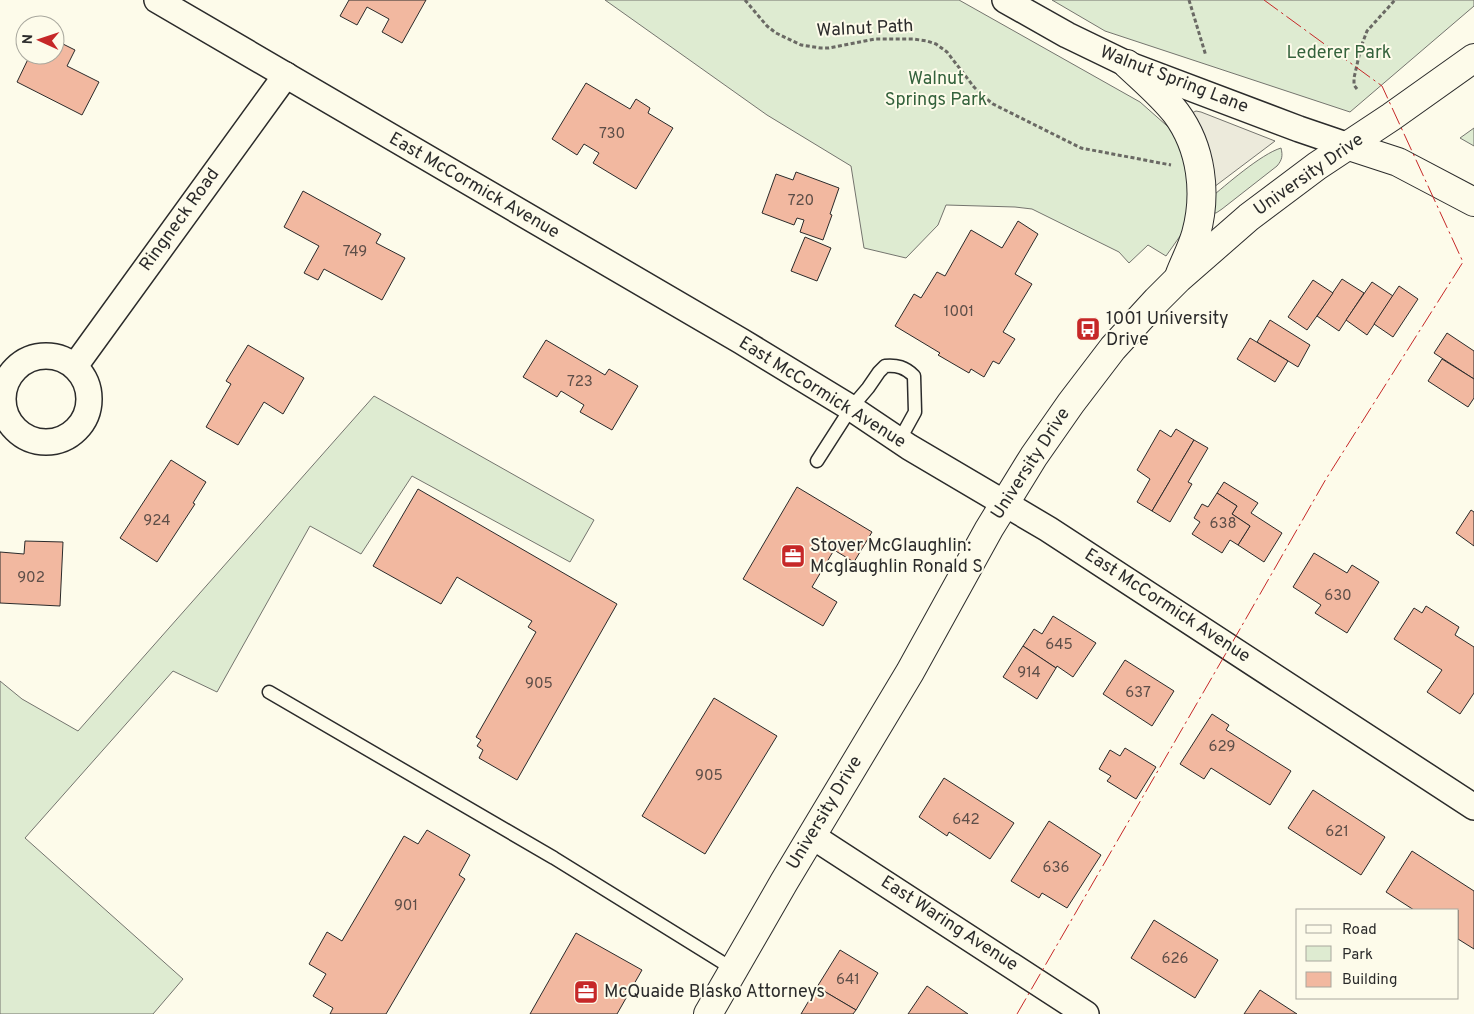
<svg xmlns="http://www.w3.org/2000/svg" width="1474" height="1014" viewBox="0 0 1474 1014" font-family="Overpass,sans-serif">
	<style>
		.green { fill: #deebd1; stroke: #74746e }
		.parking { fill: #eceadb; stroke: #74746e }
		.building { fill: #f2b8a0; stroke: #2b2b2b }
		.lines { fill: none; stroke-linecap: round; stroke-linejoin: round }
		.service-casing { stroke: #2b2b2b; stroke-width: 15 }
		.minor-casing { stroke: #2b2b2b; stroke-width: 28 }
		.secondary-casing { stroke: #2b2b2b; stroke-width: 30 }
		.path { stroke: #6a6964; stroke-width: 3; stroke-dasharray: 4 2.5; stroke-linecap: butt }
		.service { stroke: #fdfbea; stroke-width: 12 }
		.minor { stroke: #fdfbea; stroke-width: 25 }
		.secondary { stroke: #fdfbea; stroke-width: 28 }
		.power { stroke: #c62828; stroke-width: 1; stroke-dasharray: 18 4 2.5 4; stroke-linecap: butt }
		.labels { text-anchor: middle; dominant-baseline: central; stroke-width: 4; stroke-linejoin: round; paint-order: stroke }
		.number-label { font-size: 15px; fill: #5d4e48 }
		.street-label { font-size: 18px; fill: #2b2b2b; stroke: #fdfbea }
		.park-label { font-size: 18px; fill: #34623c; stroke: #fdfbea }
		.poi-label { font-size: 18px; fill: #2b2b2b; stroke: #fdfbea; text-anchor: start }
	</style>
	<rect width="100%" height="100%" fill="#fdfbea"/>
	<g class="green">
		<polygon points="605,0 959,0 1140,102 1174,132 1191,174 1185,229 1166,256 1148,245 1129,263 1119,252 1032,209 1015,207 946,205 938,225 906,258 864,248 851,166 767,115"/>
		<polygon points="1052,0 1474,0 1474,6 1350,112 1105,31"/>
		<polygon points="1474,128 1474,146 1460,138"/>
		<path d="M1281,148c2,8 1,12 -4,18l-55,43 -6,4h-4l-3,-14c17,-14 52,-45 72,-51z"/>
		<polygon points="374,396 594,520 570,562 412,476 361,554 310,526 217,692 173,671 25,838 183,979 153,1014 0,1014 0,681 22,699 78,731"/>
	</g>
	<polygon class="parking" points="1196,111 1201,112 1275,141 1210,190 1192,113"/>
	<g class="building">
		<polygon points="349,0 426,0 402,43 382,32 389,19 367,7 357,25 340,16"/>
		<polygon points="55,40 75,50 67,66 99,82 82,115 17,82 30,55 55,55"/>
		<polygon points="586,83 630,109 636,99 650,108 648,113 673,128 636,189 593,163 599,153 584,144 577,155 552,139"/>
		<polygon points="796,172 839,188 830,214 832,215 823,240 800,232 804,220 797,218 794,225 762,213 776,174 793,180"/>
		<polygon points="303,191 381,234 376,243 405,258 382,300 324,269 318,280 304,273 319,246 284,227"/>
		<polygon points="1018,221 1038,234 1015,274 1032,284 1003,332 1015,339 999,364 993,361 984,377 971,369 969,373 938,355 940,353 895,326 914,294 921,298 937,272 945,276 971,230 1002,248"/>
		<polygon points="805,237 831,248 817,281 791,271"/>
		<polygon points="1342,279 1364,293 1339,331 1317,316"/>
		<polygon points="1313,280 1333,293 1307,330 1288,317"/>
		<polygon points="1372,282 1393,296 1367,335 1346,320"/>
		<polygon points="1399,286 1418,299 1393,337 1374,324"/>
		<polygon points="1270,320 1310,345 1298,367 1257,342"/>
		<polygon points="1447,333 1474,351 1474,379 1434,353"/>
		<polygon points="1250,338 1288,361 1275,382 1237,359"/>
		<polygon points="546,340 605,375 609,369 638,386 612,430 580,412 584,405 561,391 557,397 523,377"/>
		<polygon points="248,345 304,378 283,414 264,402 238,445 206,427 231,384 226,381"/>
		<polygon points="1442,359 1474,379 1474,398 1468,407 1428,381"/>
		<polygon points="1176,429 1194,440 1152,511 1137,502 1150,479 1137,470 1160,430 1171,437"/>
		<polygon points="1194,440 1208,448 1188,482 1192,484 1170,522 1152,511"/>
		<polygon points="171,460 206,482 193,503 195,504 157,562 120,538"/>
		<polygon points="1224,482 1258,503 1251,513 1282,533 1264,562 1238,545 1250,526 1232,514 1237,506 1217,493"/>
		<polygon points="797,487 872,532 854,562 834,550 812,587 837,602 823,626 743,579"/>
		<polygon points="418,489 617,604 517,780 479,758 483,750 477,746 481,740 476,737 536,632 528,627 532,621 457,577 441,604 373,566"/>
		<polygon points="1217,493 1237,506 1232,514 1250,526 1238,545 1230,540 1222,553 1192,534 1200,522 1194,518 1202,504 1208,507"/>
		<polygon points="1471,510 1474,512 1474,546 1456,533"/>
		<polygon points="25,541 63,542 60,606 0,603 0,552 24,554"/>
		<polygon points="1314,553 1347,573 1352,565 1379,582 1347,633 1315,613 1321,605 1293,587"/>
		<polygon points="1426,606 1459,627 1455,635 1474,647 1474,693 1460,714 1427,692 1442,670 1394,639 1414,608 1422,613"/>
		<polygon points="1053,616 1096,643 1073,677 1057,666 1056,668 1023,646 1034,629 1042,634"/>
		<polygon points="1023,646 1056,668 1037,699 1003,677"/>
		<polygon points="1125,660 1174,691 1152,726 1103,694"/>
		<polygon points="714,698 777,736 705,854 642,816"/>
		<polygon points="1212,714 1229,725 1226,730 1291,771 1270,805 1211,768 1204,779 1180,764"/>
		<polygon points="1125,748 1156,767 1136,799 1107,781 1111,776 1099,769 1110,750 1120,756"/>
		<polygon points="944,778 1014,823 990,859 949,832 947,836 919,817"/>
		<polygon points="1313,790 1385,837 1361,875 1288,828"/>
		<polygon points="1049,821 1101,855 1067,908 1042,893 1039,898 1011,881"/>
		<polygon points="427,830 470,855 459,875 465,879 386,1014 330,1014 333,1008 313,996 326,974 309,964 327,932 342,941 404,836 418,844"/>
		<polygon points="1412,851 1474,891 1474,949 1458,939 1458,910 1414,910 1386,892"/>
		<polygon points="1154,920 1218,960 1195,998 1131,958"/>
		<polygon points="576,933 642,970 617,1014 530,1014"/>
		<polygon points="840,950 878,973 856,1010 817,987"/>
		<polygon points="927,986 968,1014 908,1014"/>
		<polygon points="817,987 856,1010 853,1014 801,1014"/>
		<polygon points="1260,990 1297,1014 1244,1014"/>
	</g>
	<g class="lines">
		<defs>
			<g id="service">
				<path d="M817,461l34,-53 17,-20 11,-16 6,-6c12,-1 20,1 29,10l1,36 -16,29"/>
				<polyline points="269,692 554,858 733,969"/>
			</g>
			<g id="minor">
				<polyline points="157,0 741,341 851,408 909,447 1048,529 1474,807"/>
				<polyline points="1005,0 1067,35 1127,64 1299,129 1349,146"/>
				<circle cx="46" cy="399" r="43"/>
				<polyline points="75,366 286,75"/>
				<polyline points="812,836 1086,1014"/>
			</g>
			<g id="secondary">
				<path d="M1127,64c17,16 35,31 49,49 26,35 31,81 20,121 -4,14 -11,27 -16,40"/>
				<polyline points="1349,146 1398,162 1474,202"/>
				<polyline points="708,1014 784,882 910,672 989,529 1034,456 1071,403 1113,348 1157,300 1178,279 1249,217 1317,166 1391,117 1474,58"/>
			</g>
		</defs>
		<use href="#service" class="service-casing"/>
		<use href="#minor" class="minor-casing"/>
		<use href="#secondary" class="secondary-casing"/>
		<g class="path">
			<polyline points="745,0 767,26 776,33 801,45 821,48 829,48 875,39 913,39 927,41 936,44 947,52 974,87 983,96 993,104 1081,148 1171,165"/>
			<polyline points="1189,0 1206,56"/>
			<polyline points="1357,89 1354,85 1354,78 1361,47 1367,31 1395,0"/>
		</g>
		<use href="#service" class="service"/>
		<use href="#minor" class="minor"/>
		<use href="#secondary" class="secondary"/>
		<polyline class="power" points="1017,1014 1240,629 1326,479 1463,262 1382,86 1264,0"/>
	</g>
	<defs>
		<symbol id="bus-square" viewBox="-11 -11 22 22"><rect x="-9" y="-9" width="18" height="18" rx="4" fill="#c62828" stroke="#fdfbea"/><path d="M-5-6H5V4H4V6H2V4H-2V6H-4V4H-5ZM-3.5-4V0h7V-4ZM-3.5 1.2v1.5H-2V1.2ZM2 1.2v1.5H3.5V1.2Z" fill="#fff"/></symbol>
		<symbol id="office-square" viewBox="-11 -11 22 22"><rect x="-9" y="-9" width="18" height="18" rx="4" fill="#c62828" stroke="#fdfbea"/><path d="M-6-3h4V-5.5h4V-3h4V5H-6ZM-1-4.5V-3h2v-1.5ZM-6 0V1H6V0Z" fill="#fff"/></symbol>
	</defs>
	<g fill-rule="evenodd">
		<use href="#bus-square" x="1074" y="315" width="28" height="28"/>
		<use href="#office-square" x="779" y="542" width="28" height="28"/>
		<use href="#office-square" x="572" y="978" width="28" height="28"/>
	</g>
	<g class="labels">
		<g class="number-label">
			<text x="612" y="134">730</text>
			<text x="801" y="201">720</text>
			<text x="355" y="252">749</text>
			<text x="959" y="312">1001</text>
			<text x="580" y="382">723</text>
			<text x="157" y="521">924</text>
			<text x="1223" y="524">638</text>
			<text x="31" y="578">902</text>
			<text x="1338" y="596">630</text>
			<text x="1059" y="645">645</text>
			<text x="1029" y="673">914</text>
			<text x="539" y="684">905</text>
			<text x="1138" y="693">637</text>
			<text x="1222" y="747">629</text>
			<text x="709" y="776">905</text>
			<text x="966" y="820">642</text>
			<text x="1337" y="832">621</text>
			<text x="1056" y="868">636</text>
			<text x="406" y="906">901</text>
			<text x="1175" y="959">626</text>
			<text x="848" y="980">641</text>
		</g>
		<g class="street-label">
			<text transform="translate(865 29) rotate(-3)">Walnut Path</text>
			<text transform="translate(1174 80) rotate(21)">Walnut Spring Lane</text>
			<text transform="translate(1309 175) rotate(-35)">University Drive</text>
			<text transform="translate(474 186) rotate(30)">East McCormick Avenue</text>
			<text transform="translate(180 220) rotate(-54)">Ringneck Road</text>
			<text transform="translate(822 393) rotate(32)">East McCormick Avenue</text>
			<text transform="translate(1031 464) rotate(-57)">University Drive</text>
			<text transform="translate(1167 606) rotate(33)">East McCormick Avenue</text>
			<text transform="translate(825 813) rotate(-59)">University Drive</text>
			<text transform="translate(949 924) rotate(33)">East Waring Avenue</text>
		</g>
		<g class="park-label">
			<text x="1339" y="53">Lederer Park</text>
			<text x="936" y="79">Walnut<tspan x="936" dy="21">Springs Park</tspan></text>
		</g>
		<g class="poi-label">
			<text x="1106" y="319">1001 University<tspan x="1106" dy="21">Drive</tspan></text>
			<text x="810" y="546">Stover McGlaughlin:<tspan x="810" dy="21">Mcglaughlin Ronald S</tspan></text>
			<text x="604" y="992">McQuaide Blasko Attorneys</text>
		</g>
	</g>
	<rect x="1296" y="909" width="162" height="90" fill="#fdfbea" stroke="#a9a89e"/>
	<rect x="1306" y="925" width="25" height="8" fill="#fdfbea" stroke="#a9a89e"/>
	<text x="1342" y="934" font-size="15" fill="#2b2b2b">Road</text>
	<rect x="1306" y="946" width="25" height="15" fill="#deebd1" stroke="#a9a89e"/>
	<text x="1342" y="959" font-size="15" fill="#2b2b2b">Park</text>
	<rect x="1306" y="972" width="25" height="15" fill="#f2b8a0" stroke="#a9a89e"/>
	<text x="1342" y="984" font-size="15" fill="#2b2b2b">Building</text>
	<g transform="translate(40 40) rotate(273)"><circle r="24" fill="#fdfbea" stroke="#a9a89e"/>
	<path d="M0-4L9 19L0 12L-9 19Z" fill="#c62828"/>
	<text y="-8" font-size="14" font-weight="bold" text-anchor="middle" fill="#2b2b2b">N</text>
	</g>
</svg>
